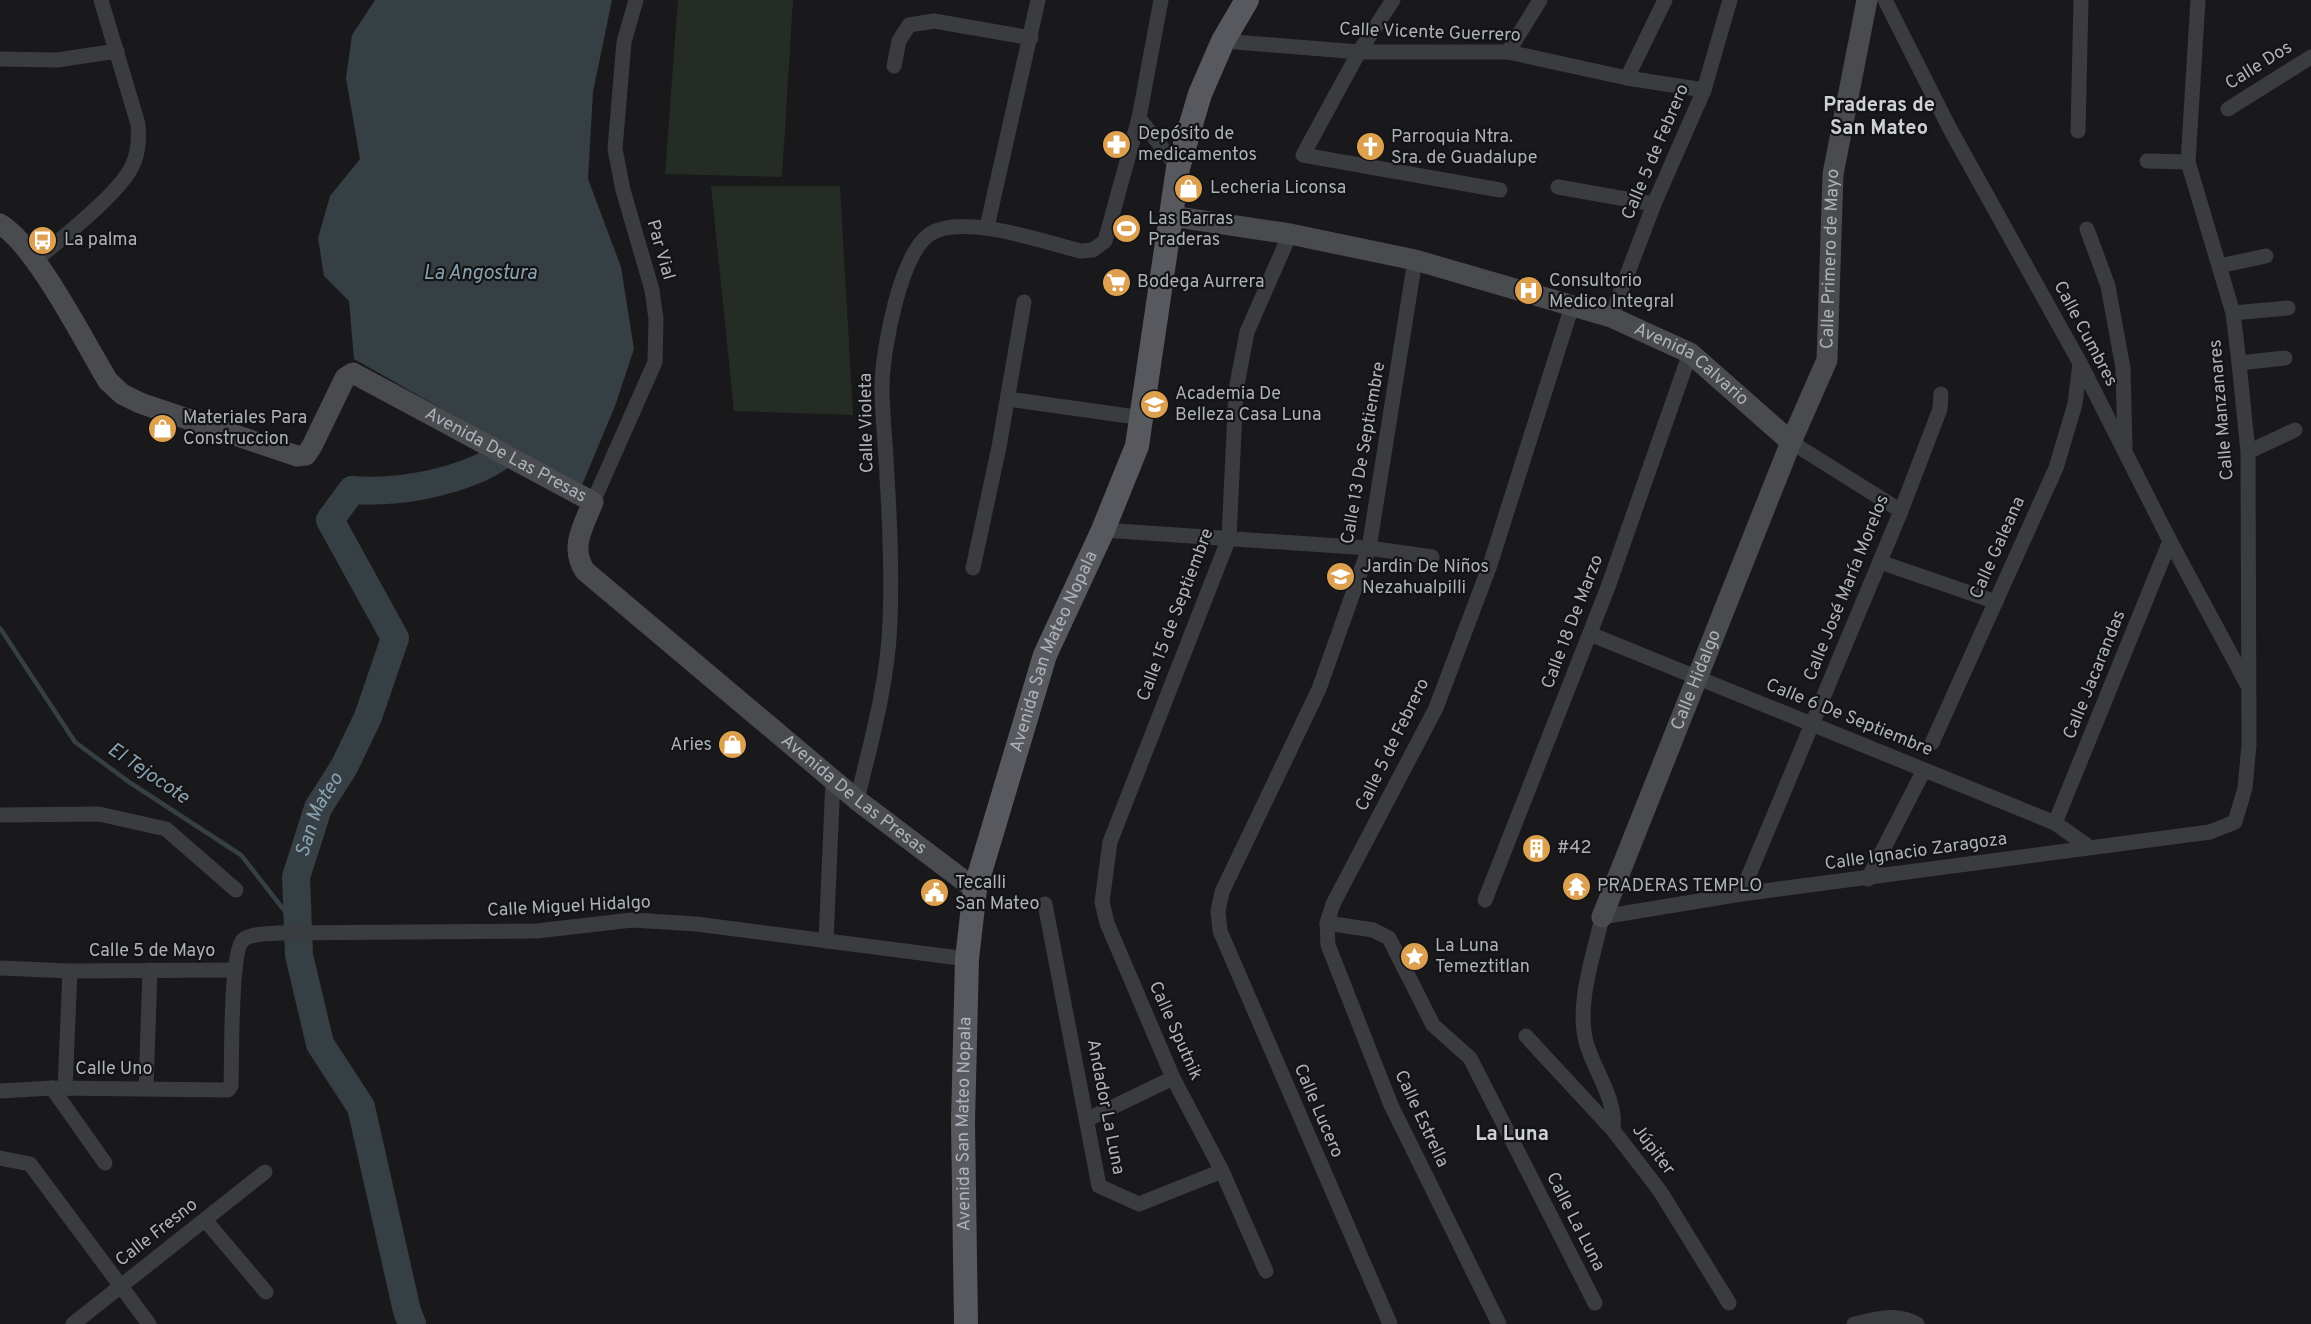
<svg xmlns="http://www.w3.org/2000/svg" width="2311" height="1324" viewBox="0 0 2311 1324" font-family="Overpass,sans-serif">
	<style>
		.green { fill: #252c26 }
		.water { fill: #353f44 }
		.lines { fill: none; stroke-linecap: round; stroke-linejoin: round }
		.stream { stroke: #353f44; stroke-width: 4.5 }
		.river { stroke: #353f44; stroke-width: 28 }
		.street { stroke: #3a3c3f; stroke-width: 15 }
		.secondary { stroke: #494b4f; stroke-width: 21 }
		.primary { stroke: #57595e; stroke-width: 24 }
		.labels { text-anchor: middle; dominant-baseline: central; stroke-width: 4.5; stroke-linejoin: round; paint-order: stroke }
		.street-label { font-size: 18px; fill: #adb2b9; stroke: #141416 }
		.poi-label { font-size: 18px; fill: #adb2b9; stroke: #141416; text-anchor: start }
		.neighbourhood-label { font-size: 20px; font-weight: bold; fill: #cdd0d5; stroke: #141416 }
		.water-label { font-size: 20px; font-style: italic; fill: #88a1af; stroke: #141416 }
	</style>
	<rect width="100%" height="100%" fill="#19191b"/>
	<g class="green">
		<polygon points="678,0 793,0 782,177 665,174"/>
		<polygon points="711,186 840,186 853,415 734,411"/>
	</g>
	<polygon class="water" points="375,0 612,0 593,92 588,179 621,267 634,349 615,406 582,485 532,460 354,359 349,301 324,276 318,238 330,196 360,159 346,78 352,35"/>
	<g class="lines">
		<polyline class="stream" points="0,628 75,742 129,782 241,855 298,928"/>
		<path class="river" id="s1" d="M412,1324l-5,-13 -46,-204 -41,-63 -21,-89 -3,-78 22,-69 26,-41 24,-50 27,-79 -65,-118 22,-30c43,3 89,-5 128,-22 11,-5 22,-13 32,-20"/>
		<g class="street">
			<polyline points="1393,0 1359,52 1303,155 1500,190"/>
			<polyline points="1885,0 1950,129 2080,363 2170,541 2248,686"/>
			<polyline points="1223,41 1359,52 1508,52 1627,78 1704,90"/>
			<polyline points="1508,52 1540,0"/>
			<polyline points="0,59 57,60 117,51"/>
			<polyline points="894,66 899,41 909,25 934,21 1031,38"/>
			<polyline points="1627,78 1665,0"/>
			<polyline points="2228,109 2311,57"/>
			<polyline points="1139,118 1178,168"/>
			<polyline points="2078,131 2081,0"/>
			<polyline points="2147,161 2188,162"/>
			<polyline points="1558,187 1654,204"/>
			<polyline points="987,227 1038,0"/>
			<polyline points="2087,229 2108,286 2123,368 2125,448"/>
			<path d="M35,261c24,-21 87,-69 98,-97 6,-13 6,-26 5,-40l-37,-124"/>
			<polyline points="2219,266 2266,256"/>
			<polyline points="2233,313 2288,308"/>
			<polyline points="1611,317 1654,204 1704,90 1730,0"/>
			<polyline points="2239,363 2285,358"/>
			<polyline points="1008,399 1143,418"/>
			<polyline points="1791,442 1901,511"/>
			<polyline points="2248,452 2295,430"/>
			<polyline points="593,502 655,362 656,319 652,290 623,190 615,149 624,42 636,0"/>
			<polyline points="1103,530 1369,548 1432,557"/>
			<polyline points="1880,562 1996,602"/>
			<polyline points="973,568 999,447 1024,302"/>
			<polyline points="1590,634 2055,823 2089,847"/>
			<polyline points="1932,743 2056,468 2075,404 2080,363"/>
			<path d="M857,800c14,-58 31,-118 33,-178 2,-48 0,-97 -3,-145 -1,-30 -5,-60 -5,-90 0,-35 18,-133 48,-153 32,-21 115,8 150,17l13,-1 12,-9 34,-123 22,-118"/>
			<polyline points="0,815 99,814 166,829 236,890"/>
			<polyline points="2055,823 2170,541"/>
			<polyline points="1868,879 1924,770"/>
			<polyline points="1741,894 1901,511 1940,409 1941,394"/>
			<polyline points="1485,900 1608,587 1690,353"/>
			<polyline points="1045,904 1099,1186 1139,1204 1222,1171"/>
			<polyline points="1327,923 1373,930 1389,938 1433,1025 1470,1058 1595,1303"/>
			<polyline points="826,941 833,780"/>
			<polyline points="0,968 70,971 235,970"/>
			<polyline points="1526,1036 1613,1130 1660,1191 1729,1303"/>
			<polyline points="52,1088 105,1163"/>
			<polyline points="146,1088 150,970"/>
			<polyline points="65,1089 70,971"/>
			<path d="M0,1091l52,-3 176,2 3,-4c1,-24 -1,-134 12,-146 8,-7 26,-6 36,-7l258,-2 95,-11 64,4 271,35"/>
			<polyline points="1088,1119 1173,1078"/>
			<path d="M1613,1130c4,-31 -19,-59 -27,-88 -10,-40 8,-86 16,-125l139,-23 469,-62 25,-10 10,-34 4,-43 -1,-293 -9,-89 -6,-50 -45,-151 10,-162"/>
			<polyline points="0,1158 30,1164 149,1324"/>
			<polyline points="206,1221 266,1292"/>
			<polyline points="1266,1271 1222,1171 1173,1078 1107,923 1102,902 1110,842 1229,538 1236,390 1247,332 1290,234"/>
			<polyline points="73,1324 265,1172"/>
			<polyline points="1390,1324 1220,931 1218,911 1222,892 1319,689 1369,548 1415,260"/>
			<polyline points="1499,1324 1391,1105 1328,945 1327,923 1333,904 1436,708 1490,565 1572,306"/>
			<path d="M1854,1324c23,-5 42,-12 63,0"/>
		</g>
		<g class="secondary">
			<path id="s2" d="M1171,216l119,18 125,26 196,57 79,36 101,89"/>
			<path id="s3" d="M0,224c35,20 85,119 108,157l14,13 18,9 157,53 9,-1 6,-9 33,-68 8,-5 240,129c-9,23 -24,45 -8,69l272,229 118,89"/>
			<path id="s4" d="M1602,917l189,-475 36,-82 6,-186 34,-174"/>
		</g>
		<path class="primary" id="s5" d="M966,1324l-3,-202 4,-163 8,-70 70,-234 58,-125 34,-84 41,-278 22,-74 23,-53 24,-41"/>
	</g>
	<defs>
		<symbol id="pharmacy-disc" viewBox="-11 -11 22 22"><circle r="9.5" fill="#dda04e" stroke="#141416"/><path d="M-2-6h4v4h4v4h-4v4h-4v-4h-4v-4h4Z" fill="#fff"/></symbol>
		<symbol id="church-disc" viewBox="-11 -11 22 22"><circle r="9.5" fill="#dda04e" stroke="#141416"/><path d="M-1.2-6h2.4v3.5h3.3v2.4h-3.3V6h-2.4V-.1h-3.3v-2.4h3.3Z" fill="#fff"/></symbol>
		<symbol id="shop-disc" viewBox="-11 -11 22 22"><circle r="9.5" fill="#dda04e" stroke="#141416"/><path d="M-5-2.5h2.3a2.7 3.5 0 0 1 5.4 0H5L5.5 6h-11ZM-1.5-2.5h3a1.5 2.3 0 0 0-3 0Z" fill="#fff"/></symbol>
		<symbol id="stadium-disc" viewBox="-11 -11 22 22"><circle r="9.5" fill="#dda04e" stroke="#141416"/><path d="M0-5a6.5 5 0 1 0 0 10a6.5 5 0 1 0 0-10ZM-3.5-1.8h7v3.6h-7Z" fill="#fff"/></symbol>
		<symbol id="bus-disc" viewBox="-11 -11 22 22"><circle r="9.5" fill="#dda04e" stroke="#141416"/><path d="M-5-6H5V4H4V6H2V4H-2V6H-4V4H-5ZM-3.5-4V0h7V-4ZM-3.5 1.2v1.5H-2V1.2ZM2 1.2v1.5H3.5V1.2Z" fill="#fff"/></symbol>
		<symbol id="supermarket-disc" viewBox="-11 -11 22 22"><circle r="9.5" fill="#dda04e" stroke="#141416"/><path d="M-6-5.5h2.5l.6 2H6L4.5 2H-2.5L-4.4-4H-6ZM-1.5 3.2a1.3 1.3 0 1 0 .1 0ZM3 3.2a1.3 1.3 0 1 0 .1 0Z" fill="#fff"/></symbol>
		<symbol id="hospital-disc" viewBox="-11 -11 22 22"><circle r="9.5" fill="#dda04e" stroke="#141416"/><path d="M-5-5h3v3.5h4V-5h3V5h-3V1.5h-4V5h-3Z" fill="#fff"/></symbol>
		<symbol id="school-disc" viewBox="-11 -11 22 22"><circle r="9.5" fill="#dda04e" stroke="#141416"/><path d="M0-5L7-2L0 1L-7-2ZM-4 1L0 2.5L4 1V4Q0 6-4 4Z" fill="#fff"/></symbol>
		<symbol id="building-disc" viewBox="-11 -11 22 22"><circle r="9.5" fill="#dda04e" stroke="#141416"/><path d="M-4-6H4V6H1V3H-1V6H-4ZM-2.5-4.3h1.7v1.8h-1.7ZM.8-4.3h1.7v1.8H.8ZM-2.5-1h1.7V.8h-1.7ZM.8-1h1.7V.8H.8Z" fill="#fff"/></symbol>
		<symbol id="temple-disc" viewBox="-11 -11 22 22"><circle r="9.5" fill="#dda04e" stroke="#141416"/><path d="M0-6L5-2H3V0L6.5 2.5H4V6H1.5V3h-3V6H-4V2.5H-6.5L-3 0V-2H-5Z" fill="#fff"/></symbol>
		<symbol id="civic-disc" viewBox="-11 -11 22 22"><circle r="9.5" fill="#dda04e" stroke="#141416"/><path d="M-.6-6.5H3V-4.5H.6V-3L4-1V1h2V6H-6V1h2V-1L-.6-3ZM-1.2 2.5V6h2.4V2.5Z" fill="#fff"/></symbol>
		<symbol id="sight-disc" viewBox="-11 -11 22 22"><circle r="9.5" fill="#dda04e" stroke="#141416"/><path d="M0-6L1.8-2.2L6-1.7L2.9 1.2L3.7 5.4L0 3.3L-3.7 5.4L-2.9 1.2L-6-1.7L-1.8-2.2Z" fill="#fff"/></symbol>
	</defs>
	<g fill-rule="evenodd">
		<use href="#pharmacy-disc" x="1100" y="128" width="33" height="33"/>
		<use href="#church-disc" x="1354" y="130" width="33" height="33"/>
		<use href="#shop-disc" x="1172" y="172" width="33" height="33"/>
		<use href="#stadium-disc" x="1110" y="212" width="33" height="33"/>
		<use href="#bus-disc" x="26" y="224" width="33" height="33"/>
		<use href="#supermarket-disc" x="1100" y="266" width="33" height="33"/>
		<use href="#hospital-disc" x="1512" y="274" width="33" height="33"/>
		<use href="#school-disc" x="1138" y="388" width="33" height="33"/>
		<use href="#shop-disc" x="146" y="412" width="33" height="33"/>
		<use href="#school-disc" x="1324" y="560" width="33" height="33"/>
		<use href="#shop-disc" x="716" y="728" width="33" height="33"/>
		<use href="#building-disc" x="1520" y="832" width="33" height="33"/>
		<use href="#temple-disc" x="1560" y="870" width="33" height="33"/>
		<use href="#civic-disc" x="918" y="876" width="33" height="33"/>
		<use href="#sight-disc" x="1398" y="940" width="33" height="33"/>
	</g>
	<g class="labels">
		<g class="street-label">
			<text transform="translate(1430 33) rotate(2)">Calle Vicente Guerrero</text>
			<text transform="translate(2259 66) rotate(-32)">Calle Dos</text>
			<text transform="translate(1656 152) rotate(-67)">Calle 5 de Febrero</text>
			<text transform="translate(660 250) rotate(74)">Par Vial</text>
			<text stroke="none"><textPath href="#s4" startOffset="702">Calle Primero de Mayo</textPath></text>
			<text transform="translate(2085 334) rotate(62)">Calle Cumbres</text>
			<text stroke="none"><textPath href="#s2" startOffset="546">Avenida Calvario</textPath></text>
			<text transform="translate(2222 410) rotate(-95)">Calle Manzanares</text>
			<text transform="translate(867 423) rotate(-91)">Calle Violeta</text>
			<text transform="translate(1364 453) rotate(-80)">Calle 13 De Septiembre</text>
			<text stroke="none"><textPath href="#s3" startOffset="675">Avenida De Las Presas</textPath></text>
			<text transform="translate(1998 548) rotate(-66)">Calle Galeana</text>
			<text transform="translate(1847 588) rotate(-68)">Calle José María Morelos</text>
			<text transform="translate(1176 615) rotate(-69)">Calle 15 de Septiembre</text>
			<text transform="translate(1573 622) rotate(-69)">Calle 18 De Marzo</text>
			<text stroke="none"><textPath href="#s5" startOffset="686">Avenida San Mateo Nopala</textPath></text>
			<text transform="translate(2095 675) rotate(-68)">Calle Jacarandas</text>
			<text stroke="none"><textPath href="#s4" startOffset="255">Calle Hidalgo</textPath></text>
			<text transform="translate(1849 718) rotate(22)">Calle 6 De Septiembre</text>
			<text transform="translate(1393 745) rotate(-64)">Calle 5 de Febrero</text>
			<text stroke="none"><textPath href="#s3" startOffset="1197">Avenida De Las Presas</textPath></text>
			<text transform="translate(1916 852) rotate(-8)">Calle Ignacio Zaragoza</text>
			<text transform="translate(569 907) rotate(-3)">Calle Miguel Hidalgo</text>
			<text x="152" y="951">Calle 5 de Mayo</text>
			<text transform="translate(1175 1031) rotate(66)">Calle Sputnik</text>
			<text x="114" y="1069">Calle Uno</text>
			<text transform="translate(1105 1107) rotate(79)">Andador La Luna</text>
			<text transform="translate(1318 1111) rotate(67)">Calle Lucero</text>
			<text transform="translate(1421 1119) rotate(65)">Calle Estrella</text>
			<text stroke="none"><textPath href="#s5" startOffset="200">Avenida San Mateo Nopala</textPath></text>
			<text transform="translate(1653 1150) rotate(53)">Júpiter</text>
			<text transform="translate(1575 1222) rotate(63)">Calle La Luna</text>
			<text transform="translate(157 1233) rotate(-38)">Calle Fresno</text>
		</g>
		<g class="poi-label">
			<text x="1138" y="134">Depósito de<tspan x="1138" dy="21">medicamentos</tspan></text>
			<text x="1391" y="137">Parroquia Ntra.<tspan x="1391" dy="21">Sra. de Guadalupe</tspan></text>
			<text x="1210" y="188">Lecheria Liconsa</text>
			<text x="1148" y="219">Las Barras<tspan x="1148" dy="21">Praderas</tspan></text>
			<text x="64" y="240">La palma</text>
			<text x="1549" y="281">Consultorio<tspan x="1549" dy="21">Medico Integral</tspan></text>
			<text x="1137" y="282">Bodega Aurrera</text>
			<text x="1175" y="394">Academia De<tspan x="1175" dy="21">Belleza Casa Luna</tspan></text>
			<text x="183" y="418">Materiales Para<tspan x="183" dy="21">Construccion</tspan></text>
			<text x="1362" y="567">Jardin De Niños<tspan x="1362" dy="21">Nezahualpilli</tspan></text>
			<text x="712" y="745" text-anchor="end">Aries</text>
			<text x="1557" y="848">#42</text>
			<text x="955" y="883">Tecalli<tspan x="955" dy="21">San Mateo</tspan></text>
			<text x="1597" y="886">PRADERAS TEMPLO</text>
			<text x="1435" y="946">La Luna<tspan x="1435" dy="21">Temeztitlan</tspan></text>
		</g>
		<g class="neighbourhood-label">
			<text x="1879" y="106">Praderas de<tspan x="1879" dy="23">San Mateo</tspan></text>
			<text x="1512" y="1135">La Luna</text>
		</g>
		<g class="water-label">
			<text x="480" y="274">La Angostura</text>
			<text transform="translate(148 774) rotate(34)">El Tejocote</text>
			<text stroke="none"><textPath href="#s1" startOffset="534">San Mateo</textPath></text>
		</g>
	</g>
</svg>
